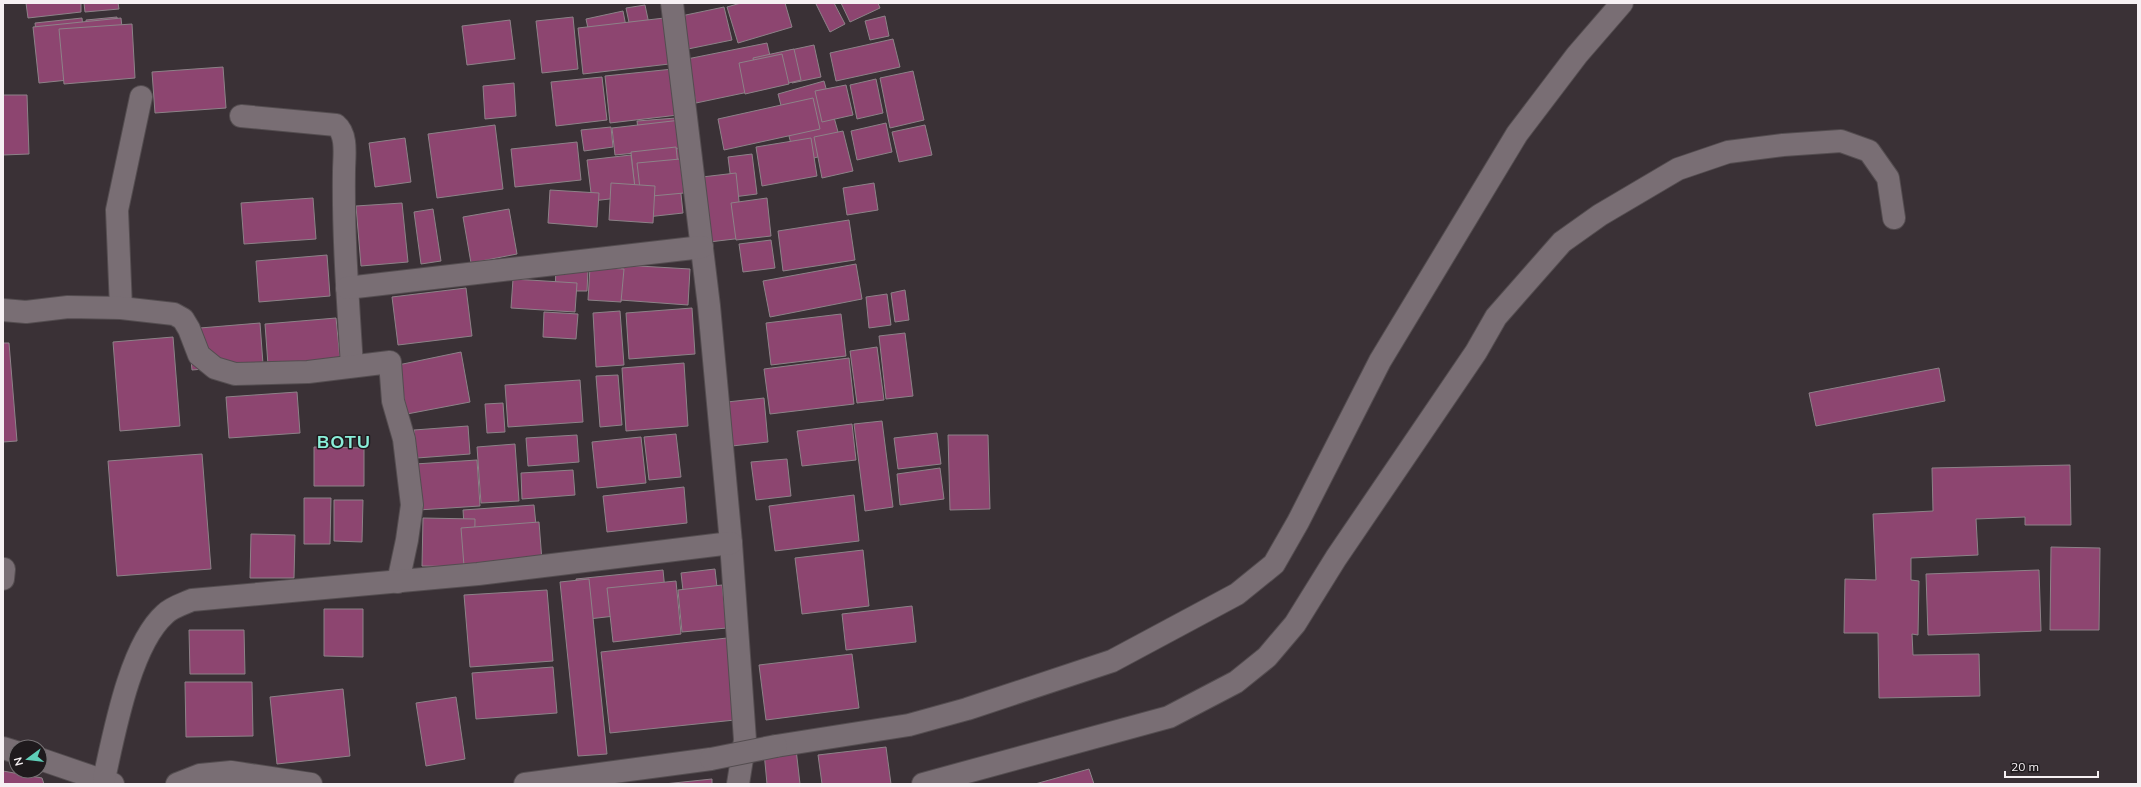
<svg xmlns="http://www.w3.org/2000/svg" width="2141" height="787" viewBox="0 0 2141 787" font-family="Mulish,sans-serif">
	<style>
		.building { fill: #8d4570; stroke: #8d8288 }
		.lines { fill: none; stroke-linecap: round; stroke-linejoin: round }
		.minor-casing { stroke: #544d50; stroke-width: 24 }
		.minor { stroke: #796e74; stroke-width: 22 }
		.minor-bridge-casing { stroke: #544d50; stroke-width: 24; stroke-linecap: butt }
		.minor-bridge { stroke: #796e74; stroke-width: 22 }
		.labels { text-anchor: middle; dominant-baseline: central; stroke-width: 3; stroke-linejoin: round; paint-order: stroke }
		.district-label { font-size: 18px; font-weight: bold; letter-spacing: 1px; fill: #8aefd9; stroke: #1f1a1d }
	</style>
	<rect width="100%" height="100%" fill="#3a3136"/>
	<g class="building">
		<polygon points="26,3 81,3 81,12 28,18"/>
		<polygon points="84,3 118,3 119,9 85,12"/>
		<polygon points="741,3 785,3 792,27 738,43 727,7"/>
		<polygon points="818,3 834,3 845,24 830,32 816,4"/>
		<polygon points="841,3 878,3 880,8 850,22"/>
		<polygon points="645,5 656,57 637,61 626,8"/>
		<polygon points="724,7 732,40 688,49 681,16"/>
		<polygon points="623,11 633,62 597,70 586,19"/>
		<polygon points="885,16 889,36 870,40 865,21"/>
		<polygon points="117,17 121,54 89,58 86,20"/>
		<polygon points="573,17 578,69 542,73 536,21"/>
		<polygon points="673,17 678,63 583,74 578,28"/>
		<polygon points="82,18 86,59 40,64 35,23"/>
		<polygon points="121,18 127,74 39,83 33,27"/>
		<polygon points="510,20 515,59 467,65 462,26"/>
		<polygon points="132,24 135,78 64,84 59,29"/>
		<polygon points="893,39 900,67 836,81 830,53"/>
		<polygon points="767,43 777,86 696,103 687,59"/>
		<polygon points="814,45 821,77 792,83 786,51"/>
		<polygon points="794,49 801,80 760,90 753,58"/>
		<polygon points="782,54 789,84 745,94 739,63"/>
		<polygon points="223,67 226,108 155,113 152,72"/>
		<polygon points="673,69 678,115 610,123 605,76"/>
		<polygon points="913,71 924,120 890,128 880,78"/>
		<polygon points="602,77 607,120 556,126 551,82"/>
		<polygon points="876,79 883,113 857,119 850,85"/>
		<polygon points="824,81 843,150 796,163 778,94"/>
		<polygon points="514,83 516,116 485,119 483,86"/>
		<polygon points="846,85 853,115 822,122 815,91"/>
		<polygon points="3,95 27,95 29,154 3,155"/>
		<polygon points="813,98 820,129 724,150 718,119"/>
		<polygon points="676,118 682,177 644,181 637,121"/>
		<polygon points="681,120 684,148 615,155 612,128"/>
		<polygon points="886,123 892,152 857,160 851,131"/>
		<polygon points="495,125 503,189 437,198 428,134"/>
		<polygon points="925,125 932,155 899,162 892,132"/>
		<polygon points="611,127 613,147 584,151 581,130"/>
		<polygon points="843,131 853,171 822,178 814,137"/>
		<polygon points="405,138 411,182 375,187 369,143"/>
		<polygon points="811,138 817,176 762,186 756,147"/>
		<polygon points="577,142 581,180 515,187 511,149"/>
		<polygon points="676,147 683,213 638,218 631,152"/>
		<polygon points="752,154 757,194 733,197 728,157"/>
		<polygon points="631,155 636,196 592,201 587,160"/>
		<polygon points="680,159 684,193 641,197 637,163"/>
		<polygon points="736,173 743,238 709,242 702,177"/>
		<polygon points="611,183 655,186 653,223 609,220"/>
		<polygon points="874,183 878,210 847,215 843,188"/>
		<polygon points="550,190 599,193 597,227 548,223"/>
		<polygon points="313,198 316,239 244,244 241,203"/>
		<polygon points="767,198 771,236 736,240 731,203"/>
		<polygon points="402,203 408,262 361,266 356,206"/>
		<polygon points="433,209 441,261 421,264 414,212"/>
		<polygon points="509,209 517,254 471,263 463,217"/>
		<polygon points="849,220 855,260 783,271 778,231"/>
		<polygon points="771,240 775,268 743,272 739,244"/>
		<polygon points="327,255 330,296 259,302 256,261"/>
		<polygon points="856,264 862,299 770,317 763,281"/>
		<polygon points="622,265 690,269 688,305 620,300"/>
		<polygon points="590,267 624,269 621,302 588,300"/>
		<polygon points="556,268 588,270 587,291 555,291"/>
		<polygon points="513,279 577,283 575,312 511,308"/>
		<polygon points="466,288 472,336 398,345 392,297"/>
		<polygon points="905,290 909,320 895,322 891,293"/>
		<polygon points="887,294 891,325 869,328 866,297"/>
		<polygon points="692,308 695,354 629,359 626,313"/>
		<polygon points="620,311 624,365 596,367 593,313"/>
		<polygon points="544,312 578,314 576,339 543,337"/>
		<polygon points="841,314 846,356 771,365 766,323"/>
		<polygon points="336,318 340,359 268,365 265,324"/>
		<polygon points="260,323 263,364 192,370 188,329"/>
		<polygon points="905,333 913,396 886,399 879,336"/>
		<polygon points="173,337 180,426 120,431 113,342"/>
		<polygon points="3,343 9,343 17,441 3,442"/>
		<polygon points="877,347 884,400 857,403 850,351"/>
		<polygon points="461,352 470,402 407,414 398,365"/>
		<polygon points="849,358 854,404 770,414 764,369"/>
		<polygon points="684,363 688,426 626,431 622,368"/>
		<polygon points="1939,368 1945,401 1816,426 1809,393"/>
		<polygon points="618,375 622,425 600,427 596,376"/>
		<polygon points="580,380 583,422 508,427 505,385"/>
		<polygon points="297,392 300,433 229,438 226,397"/>
		<polygon points="764,398 768,442 732,446 727,402"/>
		<polygon points="503,403 505,432 487,433 485,404"/>
		<polygon points="882,421 893,507 865,511 854,424"/>
		<polygon points="852,424 856,460 802,466 797,431"/>
		<polygon points="468,426 470,454 417,458 414,430"/>
		<polygon points="937,433 941,464 898,469 894,438"/>
		<polygon points="676,434 681,477 649,480 644,437"/>
		<polygon points="577,435 579,462 528,466 526,438"/>
		<polygon points="948,435 988,435 990,509 950,510"/>
		<polygon points="641,437 646,483 597,488 592,442"/>
		<polygon points="515,444 519,501 481,503 477,447"/>
		<polygon points="314,447 364,448 364,486 314,486"/>
		<polygon points="202,454 211,569 117,576 108,461"/>
		<polygon points="787,459 791,496 756,500 751,462"/>
		<polygon points="477,460 480,506 418,510 415,464"/>
		<polygon points="2070,465 2071,525 2025,525 2025,517 1976,519 1978,555 1911,558 1911,580 1919,581 1918,635 1912,634 1913,655 1979,654 1980,696 1879,698 1878,633 1844,633 1845,579 1876,580 1873,514 1933,511 1932,468"/>
		<polygon points="940,468 944,499 900,505 897,474"/>
		<polygon points="573,470 575,495 522,499 521,473"/>
		<polygon points="684,487 687,523 607,532 603,496"/>
		<polygon points="854,495 859,541 775,551 769,506"/>
		<polygon points="304,498 331,498 330,544 304,544"/>
		<polygon points="334,500 363,500 362,542 334,541"/>
		<polygon points="534,505 537,535 465,540 463,510"/>
		<polygon points="423,518 475,519 474,567 422,566"/>
		<polygon points="539,522 542,561 464,566 461,528"/>
		<polygon points="251,534 295,535 294,578 250,578"/>
		<polygon points="2051,547 2100,548 2099,630 2050,630"/>
		<polygon points="863,550 869,606 802,614 795,558"/>
		<polygon points="715,569 721,623 687,626 681,573"/>
		<polygon points="663,570 667,610 580,620 576,579"/>
		<polygon points="2039,570 2041,631 1928,635 1926,574"/>
		<polygon points="589,579 607,754 578,756 560,582"/>
		<polygon points="676,581 681,634 613,642 607,588"/>
		<polygon points="722,585 727,628 682,632 678,590"/>
		<polygon points="547,590 553,661 470,667 464,595"/>
		<polygon points="912,606 916,642 846,650 842,614"/>
		<polygon points="324,609 363,609 363,657 324,656"/>
		<polygon points="189,630 244,630 245,674 190,674"/>
		<polygon points="727,638 735,720 610,733 601,652"/>
		<polygon points="852,654 859,708 766,720 759,665"/>
		<polygon points="553,667 557,713 476,719 472,673"/>
		<polygon points="185,682 252,682 253,736 186,737"/>
		<polygon points="343,689 350,756 277,764 270,697"/>
		<polygon points="456,697 465,759 426,766 416,703"/>
		<polygon points="886,747 891,784 822,784 818,755"/>
		<polygon points="796,749 800,784 767,784 764,752"/>
		<polygon points="1089,769 1094,784 1035,784"/>
		<polygon points="3,771 42,778 44,784 3,784"/>
		<polygon points="712,779 712,784 664,784"/>
	</g>
	<g class="lines">
		<defs>
			<g id="minor">
				<polyline points="672,3 709,306 731,543 745,740 738,784"/>
				<path d="M241,116l95,9c12,10 8,32 8,46 -1,65 4,130 8,195"/>
				<polyline points="347,288 702,247"/>
				<polyline points="121,308 117,210 141,97"/>
				<polyline points="3,310 26,312 68,307 121,308 174,314 183,319 189,329 199,355 215,368 235,374 308,372 390,362 393,401 404,439 412,505 407,540 398,582"/>
				<polyline points="3,579 4,569"/>
				<polyline points="776,746 909,725 967,709 1112,661 1237,594 1274,564 1298,522 1380,361 1517,134 1577,55 1622,3"/>
				<polyline points="3,748 16,752"/>
				<polyline points="40,759 113,784"/>
				<path d="M104,779c10,-45 26,-134 61,-165 7,-7 18,-10 27,-14l286,-26 253,-31"/>
				<polyline points="177,784 200,775 231,772 311,784"/>
				<polyline points="525,784 711,759"/>
				<polyline points="923,784 1169,717 1236,682 1267,657 1295,624 1336,558 1476,352 1496,317 1562,242 1600,215 1678,169 1728,152 1783,145 1841,141 1869,151 1888,178 1894,218"/>
			</g>
		</defs>
		<use href="#minor" class="minor-casing"/>
		<use href="#minor" class="minor"/>
		<defs>
			<polyline id="minor-bridge" points="711,759 776,746"/>
		</defs>
		<use href="#minor-bridge" class="minor-bridge-casing"/>
		<use href="#minor-bridge" class="minor-bridge"/>
	</g>
	<g class="labels">
		<g class="district-label">
			<text x="344" y="441">BOTU</text>
		</g>
	</g>
	<rect width="2141" height="787" fill="none" stroke="#f6f0f3" stroke-width="8"/>
	<g transform="translate(28 759) rotate(255)"><circle r="19" fill="#1f1a1d" stroke="#757073"/>
	<path d="M0-3L7 15L0 10L-7 15Z" fill="#5eceb8"/>
	<text y="-6" font-size="11" font-weight="bold" text-anchor="middle" fill="#f6f0f3">N</text>
	</g>
	<path d="M2005 771v6h93v-6" fill="none" stroke="#f6f0f3" stroke-width="2"/>
	<text x="2011" y="771" font-size="12" fill="#f6f0f3" stroke="#1f1a1d" stroke-width="3" paint-order="stroke">20 m</text>
</svg>
